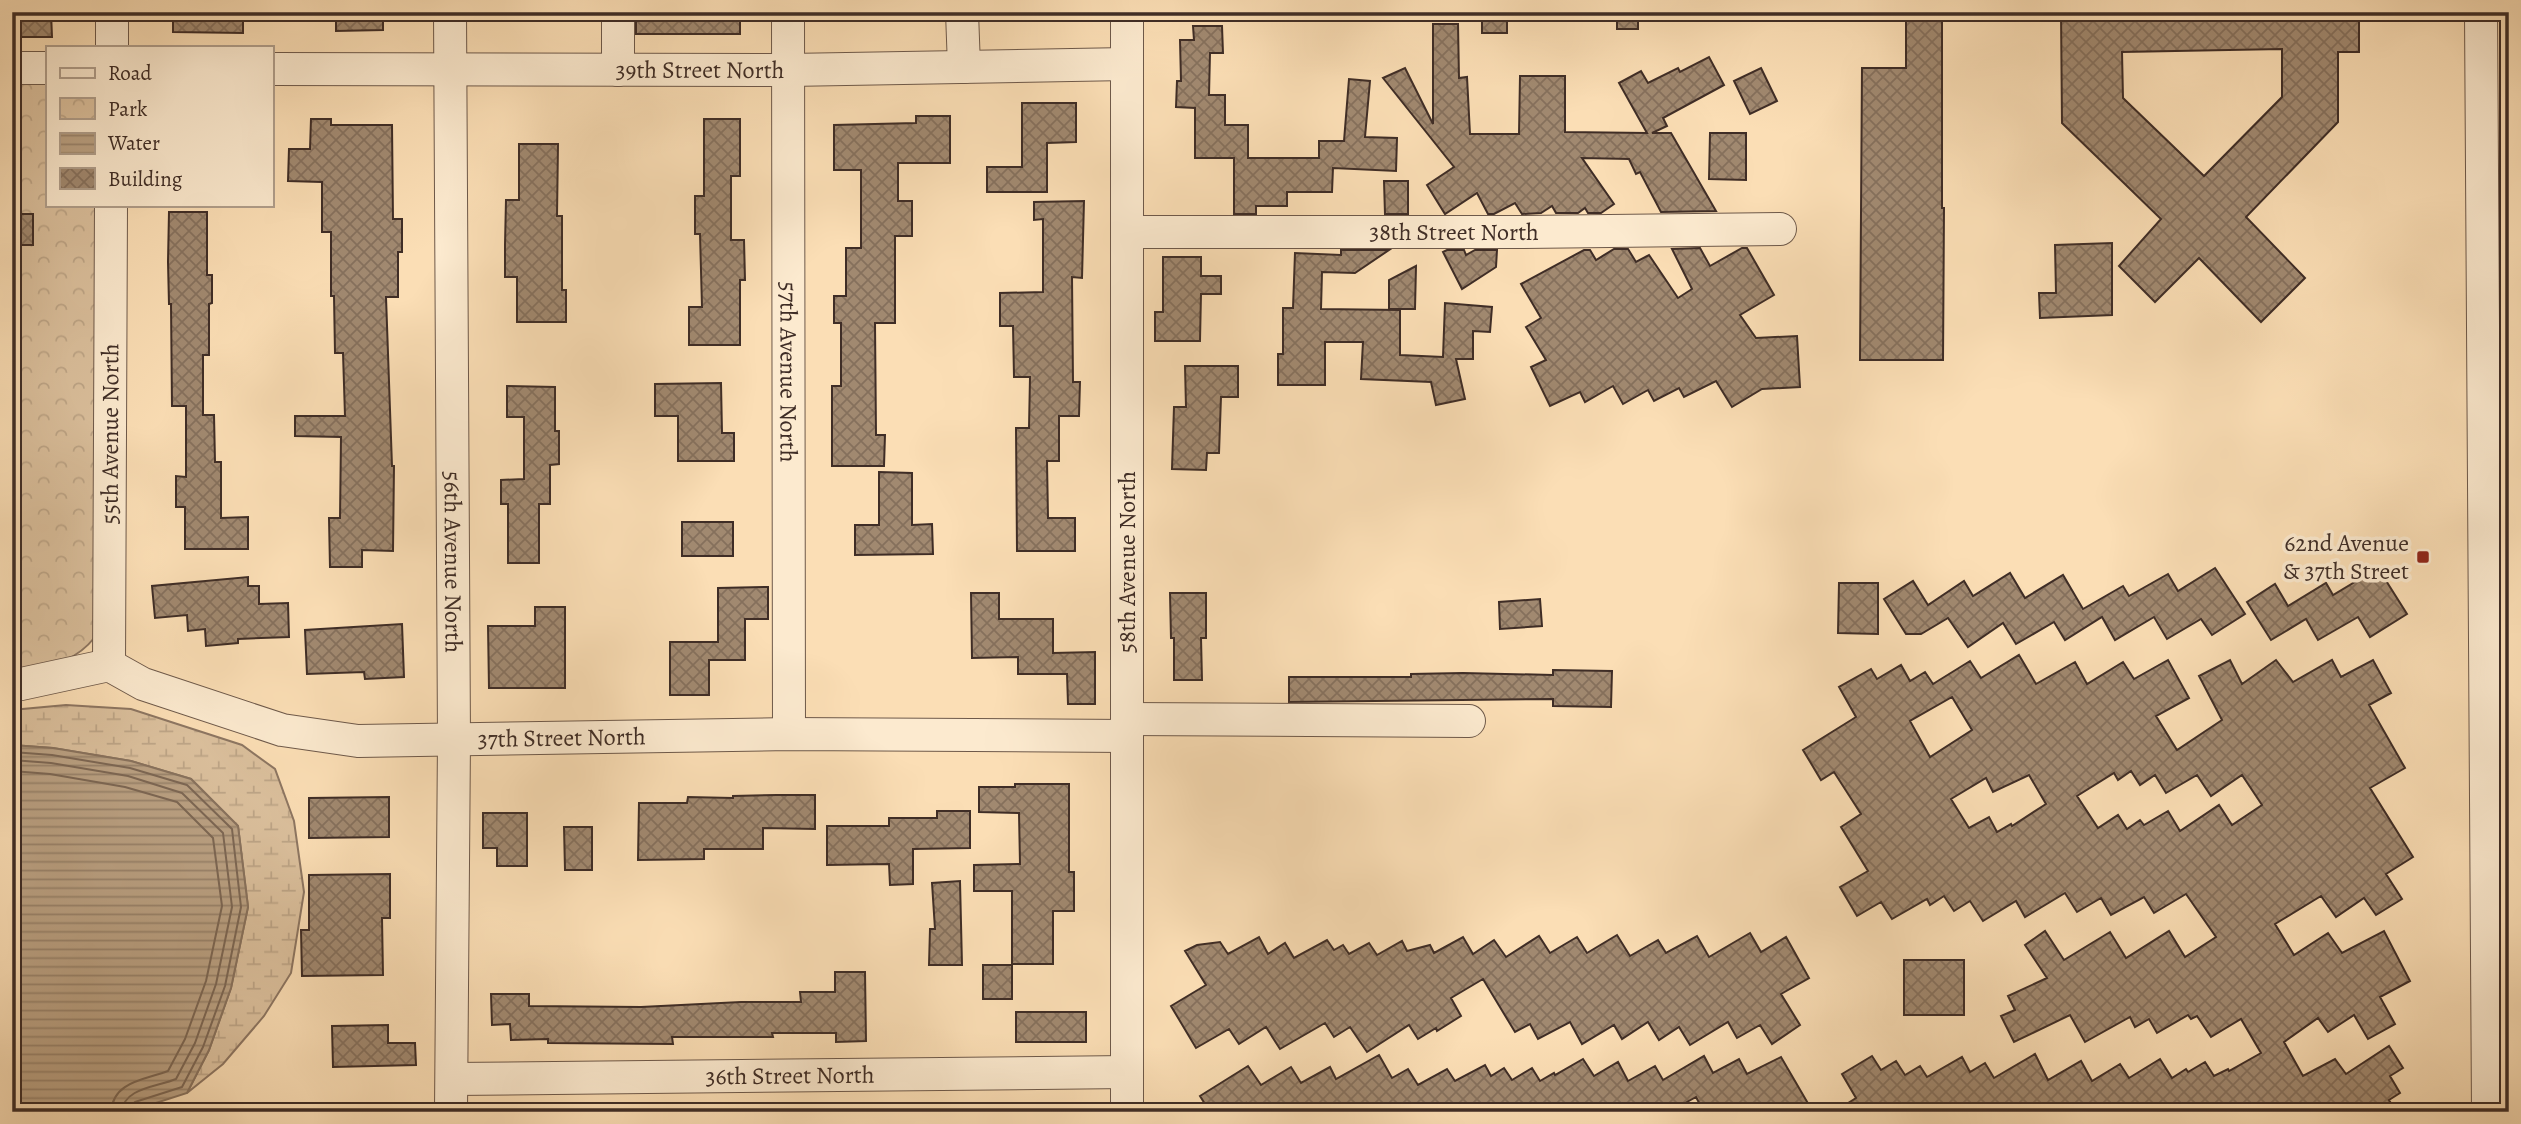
<svg xmlns="http://www.w3.org/2000/svg" width="2521" height="1124" viewBox="0 0 2521 1124" font-family="Alegreya,serif">
	<style>
		.wetland { fill: url(#wetland-marsh); stroke: #8d7662; stroke-width: 2 }
		.park { fill: url(#park-crowns); stroke: #8d7662; stroke-width: 2 }
		.water { fill: url(#water-rules); stroke: #89735e; stroke-width: 2 }
		.lines { fill: none; stroke-linecap: round; stroke-linejoin: round }
		.shore { stroke: #7d6855; stroke-width: 2 }
		.building { fill: url(#building-cross-hatch); stroke: #3f2d26; stroke-width: 2; fill-rule: evenodd }
		.minor-casing { stroke: #6e594a; stroke-width: 34 }
		.minor { stroke: #fceacf; stroke-width: 32 }
		.poi-dot { fill: #8f2418; stroke: #fceacf; stroke-width: 2.5 }
		.labels { text-anchor: middle; dominant-baseline: central; stroke-width: 7; stroke-linejoin: round; paint-order: stroke }
		.street-label { font-size: 24px; fill: #3f2d26; stroke: #fceacf }
		.poi-label { font-size: 24px; fill: #3f2d26; stroke: #fceacf; text-anchor: end }
	</style>
	<defs>
		<pattern id="wetland-marsh" width="20" height="14" patternUnits="userSpaceOnUse" patternTransform="scale(1.75)"><rect width="20" height="14" fill="#dbc09d"/><path d="M1 5h8M5 5V1M11 12h8M15 12V8" fill="none" stroke="#bda587"/></pattern>
		<pattern id="park-crowns" width="20" height="18" patternUnits="userSpaceOnUse" patternTransform="scale(1.75)"><rect width="20" height="18" fill="#dbc09d"/><path d="M2 6a3 3 0 1 1 6 0M12 15a3 3 0 1 1 6 0" fill="none" stroke="#bda587"/></pattern>
		<pattern id="water-rules" width="6" height="5" patternUnits="userSpaceOnUse" patternTransform="scale(1.75)"><rect width="6" height="5" fill="#bba284"/><path d="M0 2.5h6" fill="none" stroke="#99846c"/></pattern>
		<pattern id="building-cross-hatch" width="8" height="8" patternUnits="userSpaceOnUse" patternTransform="scale(1.75)"><rect width="8" height="8" fill="#a18970"/><path d="M0 0l8 8M0 8l8-8" fill="none" stroke="#85705c"/></pattern>
	</defs>
	<rect width="100%" height="100%" fill="#fbdeb5"/>
	<filter id="stains"><feTurbulence type="fractalNoise" baseFrequency=".00286" numOctaves="4"/><feColorMatrix values="0 0 0 0 .2 0 0 0 0 .09 0 0 0 0 .02 0 0 0 .5 -.17"/></filter>
	<radialGradient id="worn" r=".72"><stop offset=".6" stop-color="#630" stop-opacity="0"/><stop offset="1" stop-color="#630" stop-opacity=".3"/></radialGradient>
	<polygon class="wetland" points="66,705 131,709 242,745 275,769 294,821 304,892 291,973 264,1016 223,1064 187,1093 209,1050 231,988 248,907 238,826 191,779 131,761 53,748 12,745 12,710"/>
	<path class="park" d="M12,78h35v127h53l-5,432c-23,29 -49,28 -83,36z"/>
	<polygon class="water" points="12,745 53,748 131,761 191,779 238,826 248,907 231,988 209,1050 187,1093 128,1112 12,1112"/>
	<g class="lines">
		<g class="shore">
			<polyline points="12,752 52,755 130,768 187,785 232,829 241,907 225,986 203,1047 182,1087 135,1102 131,1106 130,1112"/>
			<path d="M12,760l39,3 77,13 54,17 41,40 9,74 -16,77 -21,59 -19,36c-19,8 -53,9 -54,33"/>
			<path d="M12,771l38,3 75,13 52,15 36,36 9,68 -16,75 -21,58 -17,32c-23,9 -55,10 -57,41"/>
		</g>
	</g>
	<g class="building">
		<polygon points="12,12 51,12 52,37 12,37"/>
		<polygon points="173,12 243,12 243,33 173,32"/>
		<polygon points="336,12 383,12 383,30 336,31"/>
		<rect x="636" y="12" width="104" height="22"/>
		<rect x="1482" y="12" width="25" height="21"/>
		<rect x="1617" y="12" width="21" height="17"/>
		<polygon points="1906,12 1942,12 1942,208 1944,208 1943,360 1860,360 1862,68 1906,68"/>
		<path d="M2061,12h298v40h-21v70l-92,95 59,61 -44,44 -62,-64 -44,44 -36,-36 42,-47 -99,-96zM2282,49v48l-78,79 -81,-78 -1,-46z"/>
		<polygon points="1433,24 1458,24 1459,78 1467,77 1470,134 1519,134 1520,76 1565,76 1565,132 1647,133 1619,83 1641,71 1648,83 1678,68 1680,72 1709,57 1724,85 1663,118 1667,126 1652,133 1671,133 1716,211 1661,212 1640,172 1636,174 1629,159 1582,158 1614,204 1601,213 1588,213 1585,208 1578,213 1556,213 1552,206 1541,213 1522,214 1515,203 1494,214 1488,214 1477,193 1445,214 1427,185 1454,167 1383,78 1405,68 1433,124"/>
		<polygon points="1193,26 1222,26 1223,53 1210,53 1209,95 1225,95 1225,125 1248,125 1248,158 1319,158 1319,141 1344,141 1349,79 1370,81 1365,137 1397,138 1396,171 1333,168 1332,192 1287,192 1287,206 1256,206 1256,214 1234,214 1234,158 1195,158 1195,108 1176,107 1177,81 1181,81 1180,40 1194,40"/>
		<polygon points="1761,68 1777,101 1750,114 1734,81"/>
		<polygon points="1022,103 1076,103 1076,142 1047,143 1047,192 987,192 987,167 1022,167"/>
		<polygon points="916,116 950,116 950,163 898,163 898,201 912,201 912,236 895,236 895,323 875,323 876,435 885,435 884,466 832,466 832,386 841,386 841,323 834,323 834,296 846,296 846,248 861,248 861,170 834,170 834,125 916,123"/>
		<polygon points="311,119 331,119 331,125 392,125 393,219 402,219 402,252 398,252 398,297 386,297 392,466 394,466 393,551 362,550 362,567 330,567 329,518 340,518 341,437 295,436 295,416 345,416 343,353 335,353 334,296 331,296 331,232 322,232 322,182 288,181 289,149 310,149"/>
		<polygon points="704,119 740,119 740,176 731,176 731,240 744,240 745,280 740,280 740,345 689,345 689,307 702,307 700,234 695,234 695,196 704,196"/>
		<polygon points="1710,133 1746,133 1746,180 1709,179"/>
		<polygon points="519,144 558,144 557,216 562,216 562,290 566,290 566,322 517,322 517,277 505,277 505,245 506,200 519,200"/>
		<polygon points="1384,181 1408,181 1408,214 1385,214"/>
		<polygon points="1084,201 1082,278 1072,277 1073,382 1080,382 1079,416 1059,416 1059,461 1047,461 1048,518 1075,518 1075,551 1017,551 1016,428 1029,428 1030,377 1014,377 1013,326 1000,326 1000,293 1043,292 1043,219 1034,220 1034,202"/>
		<polygon points="169,212 207,212 207,275 212,275 212,303 209,304 209,355 203,355 203,415 214,415 215,462 221,462 221,518 248,517 248,549 185,549 185,507 176,507 176,476 186,477 186,406 172,406 171,304 169,304 168,262"/>
		<rect x="12" y="214" width="21" height="31"/>
		<polygon points="2112,243 2112,315 2040,318 2039,293 2056,293 2055,245"/>
		<polygon points="1700,248 1710,266 1742,248 1747,248 1774,295 1740,315 1756,338 1797,336 1800,387 1762,389 1732,407 1716,381 1684,397 1679,388 1654,401 1648,390 1623,404 1613,386 1585,402 1580,392 1550,406 1531,367 1546,360 1526,327 1541,318 1521,284 1584,250 1590,250 1596,260 1614,249 1628,249 1636,262 1649,255 1678,298 1692,289 1672,249"/>
		<polygon points="1341,250 1389,250 1355,273 1322,272 1321,309 1400,310 1400,355 1443,357 1445,303 1492,307 1490,332 1473,331 1473,359 1456,359 1465,399 1436,405 1431,382 1361,379 1363,342 1325,342 1325,385 1278,385 1278,354 1283,354 1283,308 1293,308 1295,253 1341,255"/>
		<polygon points="1447,250 1464,250 1466,255 1475,250 1497,250 1496,267 1462,289 1443,252"/>
		<polygon points="1163,257 1201,257 1201,276 1221,276 1221,294 1201,294 1200,341 1155,341 1155,312 1163,312"/>
		<polygon points="1416,266 1415,309 1389,309 1389,280"/>
		<polygon points="1185,366 1238,366 1238,397 1221,397 1219,453 1207,453 1206,470 1172,469 1174,407 1186,407"/>
		<polygon points="721,383 722,433 734,433 734,461 678,461 678,416 655,416 655,384"/>
		<polygon points="507,386 555,387 555,431 559,431 559,464 550,465 550,504 539,504 539,563 508,563 508,504 501,504 501,480 524,479 524,417 507,417"/>
		<polygon points="879,472 912,473 912,525 932,524 933,554 855,555 855,525 879,525"/>
		<rect x="682" y="522" width="51" height="34"/>
		<polygon points="2215,568 2245,614 2212,635 2201,619 2167,639 2154,617 2115,640 2102,617 2065,640 2054,622 2016,644 2003,623 1968,647 1948,618 1921,634 1906,634 1884,599 1913,581 1928,605 1964,581 1973,596 2010,573 2025,598 2063,575 2083,609 2123,586 2129,596 2168,574 2178,591"/>
		<polygon points="2378,568 2407,614 2370,637 2358,617 2318,640 2306,619 2271,640 2247,602 2275,584 2288,606 2326,583 2333,595"/>
		<polygon points="248,577 248,586 259,586 259,604 288,603 289,637 238,639 238,643 206,646 205,629 188,631 187,615 155,618 152,586"/>
		<polygon points="1839,583 1878,583 1878,634 1838,633"/>
		<polygon points="768,587 768,619 745,619 745,660 709,660 709,695 670,695 670,642 718,642 718,588"/>
		<polygon points="971,593 999,593 999,619 1053,619 1053,653 1095,652 1095,704 1068,704 1067,674 1018,674 1018,657 972,658"/>
		<polygon points="1170,593 1206,593 1206,638 1201,638 1202,680 1174,680 1174,638 1171,638"/>
		<polygon points="1540,599 1542,626 1500,629 1499,602"/>
		<polygon points="535,607 565,607 565,688 489,688 488,626 535,626"/>
		<polygon points="402,624 404,677 365,679 364,672 307,674 305,630"/>
		<path d="M2019,655l17,29 39,-22 12,22 36,-22 11,17 34,-19 21,38 -33,18 21,34 45,-30 -23,-44 31,-16 12,24 34,-24 17,22 39,-22 9,17 32,-17 18,33 -22,12 36,63 -35,20 43,69 -27,17 16,25 -26,16 -12,-17 -28,19 -15,-21 -46,28 19,31 34,-22 14,20 42,-22 26,50 -30,16 15,27 -27,15 -14,-24 -26,17 -10,-14 -34,24 19,34 32,-17 11,15 43,-28 14,22 -13,8 10,17 -11,7 7,12h-562l22,-14 -14,-24 30,-18 9,14 15,-9 9,14 15,-9 7,11 35,-20 8,15 15,-9 9,15 41,-24 13,26 33,-19 11,20 28,-17 9,14 31,-19 12,19 14,-9 2,3 17,-10 9,14 14,-7 1,2 32,-18 -20,-34 -30,18 -14,-21 -6,3 -3,-4 -31,18 -8,-14 -14,8 -5,-10 -45,25 -15,-27 -56,27 -13,-26 14,-6 -7,-14 39,-18 -22,-33 20,-14 19,29 46,-28 16,26 43,-27 16,26 31,-20 -30,-43 -32,19 -10,-16 -33,18 -10,-17 -24,14 -12,-19 -40,24 -9,-16 -33,20 -13,-20 -16,10 -10,-15 -14,9 -3,-6 -35,20 -11,-17 -24,14 -17,-29 28,-16 -27,-44 20,-13 -27,-42 -13,8 -18,-30 53,-33 -17,-30 32,-18 6,10 24,-14 9,16 15,-9 8,12 37,-23 11,17zM1952,697l20,33 -42,27 -20,-36zM2131,771l9,14 15,-10 11,18 31,-18 14,21 31,-21 20,30 -30,20 -13,-20 -39,26 -12,-20 -24,14 -4,-5 -13,9 -9,-14 -20,13 -21,-32 37,-23 4,7zM2029,775l17,29 -34,22 -1,-2 -14,8 -8,-15 -20,11 -18,-29 35,-21 7,14z"/>
		<polygon points="1553,670 1612,671 1611,707 1553,706 1553,699 1289,702 1289,677 1411,677 1411,674 1463,673 1553,675"/>
		<polygon points="1015,784 1069,784 1069,872 1074,872 1074,911 1053,911 1053,964 1012,964 1012,891 974,891 974,865 1020,864 1019,813 979,812 979,787 1015,787"/>
		<polygon points="777,795 815,795 815,829 763,828 763,849 704,849 704,859 638,860 639,803 687,803 688,797 733,798 733,796"/>
		<polygon points="389,797 389,837 309,838 309,798"/>
		<polygon points="937,811 970,811 970,848 913,849 913,884 890,885 889,864 827,865 827,826 889,826 889,818 937,818"/>
		<polygon points="483,813 527,813 527,866 497,866 497,848 483,848"/>
		<polygon points="564,827 592,827 592,870 565,870"/>
		<polygon points="390,874 390,918 382,918 383,975 302,976 301,930 309,930 309,875"/>
		<polygon points="960,881 962,965 929,965 930,929 935,929 932,883"/>
		<polygon points="1750,933 1761,952 1786,937 1809,978 1781,994 1800,1025 1772,1044 1760,1025 1737,1038 1728,1022 1690,1045 1679,1027 1659,1040 1648,1022 1622,1039 1614,1025 1582,1044 1570,1022 1538,1039 1530,1024 1515,1032 1483,979 1451,998 1461,1016 1437,1031 1436,1028 1418,1039 1409,1025 1367,1052 1350,1027 1334,1037 1325,1023 1280,1049 1266,1027 1239,1044 1229,1029 1196,1048 1171,1006 1206,985 1185,951 1197,945 1220,942 1228,954 1259,937 1268,954 1285,943 1294,958 1327,940 1334,950 1343,945 1349,954 1369,943 1377,955 1402,941 1407,951 1430,945 1434,953 1463,937 1473,954 1494,940 1506,957 1539,936 1550,953 1577,937 1587,953 1617,935 1630,956 1658,940 1666,953 1697,936 1709,957"/>
		<rect x="1904" y="960" width="60" height="55"/>
		<rect x="983" y="965" width="29" height="34"/>
		<polygon points="835,972 865,972 866,1041 836,1042 836,1033 772,1033 773,1037 672,1037 673,1044 548,1043 548,1039 511,1040 510,1024 492,1025 491,994 529,994 529,1006 641,1007 741,1002 801,1002 800,992 835,992"/>
		<rect x="1016" y="1012" width="70" height="30"/>
		<polygon points="388,1025 388,1043 415,1043 416,1065 333,1067 332,1026"/>
		<polygon points="1379,1055 1392,1078 1408,1069 1418,1085 1447,1069 1455,1081 1485,1065 1491,1076 1504,1068 1512,1080 1532,1068 1540,1081 1554,1073 1555,1075 1583,1059 1594,1076 1618,1062 1628,1081 1655,1066 1663,1080 1704,1056 1713,1073 1739,1059 1747,1074 1781,1057 1813,1112 1704,1112 1696,1097 1669,1112 1251,1112 1246,1103 1232,1112 1210,1112 1200,1096 1248,1066 1261,1085 1291,1067 1301,1083 1330,1067 1336,1079"/>
	</g>
	<g class="lines">
		<defs>
			<g id="minor">
				<polyline points="112,12 112,47"/>
				<path id="s1" d="M450,12l4,727 -3,373"/>
				<polyline points="618,12 618,70"/>
				<path id="s2" d="M788,12l1,722"/>
				<polyline points="962,12 964,67"/>
				<polyline points="1127,12 1127,1112"/>
				<polyline points="2481,12 2488,1112"/>
				<polyline points="12,68 47,68"/>
				<path id="s3" d="M271,69l518,1 338,-6"/>
				<path id="s4" d="M1127,232h390l263,-3"/>
				<path id="s5" d="M109,665l2,-460"/>
				<path id="s6" d="M12,686l97,-21 34,19 139,46 76,11 431,-7 338,2"/>
				<polyline points="1127,719 1469,721"/>
				<path id="s7" d="M452,1079l675,-7"/>
			</g>
		</defs>
		<use href="#minor" class="minor-casing"/>
		<use href="#minor" class="minor"/>
	</g>
	<rect class="poi-dot" x="2416" y="550" width="14" height="14" rx="3.5"/>
	<g class="labels">
		<g class="street-label">
			<text stroke="none"><textPath href="#s3" startOffset="429">39th Street North</textPath></text>
			<text stroke="none"><textPath href="#s4" startOffset="327">38th Street North</textPath></text>
			<text stroke="none"><textPath href="#s2" startOffset="360">57th Avenue North</textPath></text>
			<text stroke="none"><textPath href="#s5" startOffset="231">55th Avenue North</textPath></text>
			<text stroke="none"><textPath href="#s1" startOffset="550">56th Avenue North</textPath></text>
			<text transform="translate(1127 562) rotate(-90)">58th Avenue North</text>
			<text stroke="none"><textPath href="#s6" startOffset="565">37th Street North</textPath></text>
			<text stroke="none"><textPath href="#s7" startOffset="338">36th Street North</textPath></text>
		</g>
		<g class="poi-label">
			<text x="2409" y="543">62nd Avenue<tspan x="2409" dy="28">&amp; 37th Street</tspan></text>
		</g>
	</g>
	<rect width="2521" height="1124" fill="none" stroke="#fbdeb5" stroke-width="42"/>
	<rect x="14" y="14" width="2493" height="1096" fill="none" stroke="#3f2d26" stroke-width="3.5"/>
	<rect x="21" y="21" width="2479" height="1082" fill="none" stroke="#3f2d26" stroke-width="2"/>
	<rect x="46" y="46" width="228" height="161" fill="#fceacf" stroke="#b09e8b" stroke-width="2"/>
	<rect x="60" y="68" width="35" height="10" fill="#fceacf" stroke="#b09e8b" stroke-width="2"/>
	<text x="108" y="80" font-size="21" fill="#3f2d26">Road</text>
	<rect x="60" y="98" width="35" height="21" fill="url(#park-crowns)" stroke="#b09e8b" stroke-width="2"/>
	<text x="108" y="116" font-size="21" fill="#3f2d26">Park</text>
	<rect x="60" y="133" width="35" height="21" fill="url(#water-rules)" stroke="#b09e8b" stroke-width="2"/>
	<text x="108" y="150" font-size="21" fill="#3f2d26">Water</text>
	<rect x="60" y="168" width="35" height="21" fill="url(#building-cross-hatch)" stroke="#b09e8b" stroke-width="2"/>
	<text x="108" y="186" font-size="21" fill="#3f2d26">Building</text>
	<rect width="100%" height="100%" filter="url(#stains)"/>
	<rect width="100%" height="100%" fill="url(#worn)"/>
</svg>
